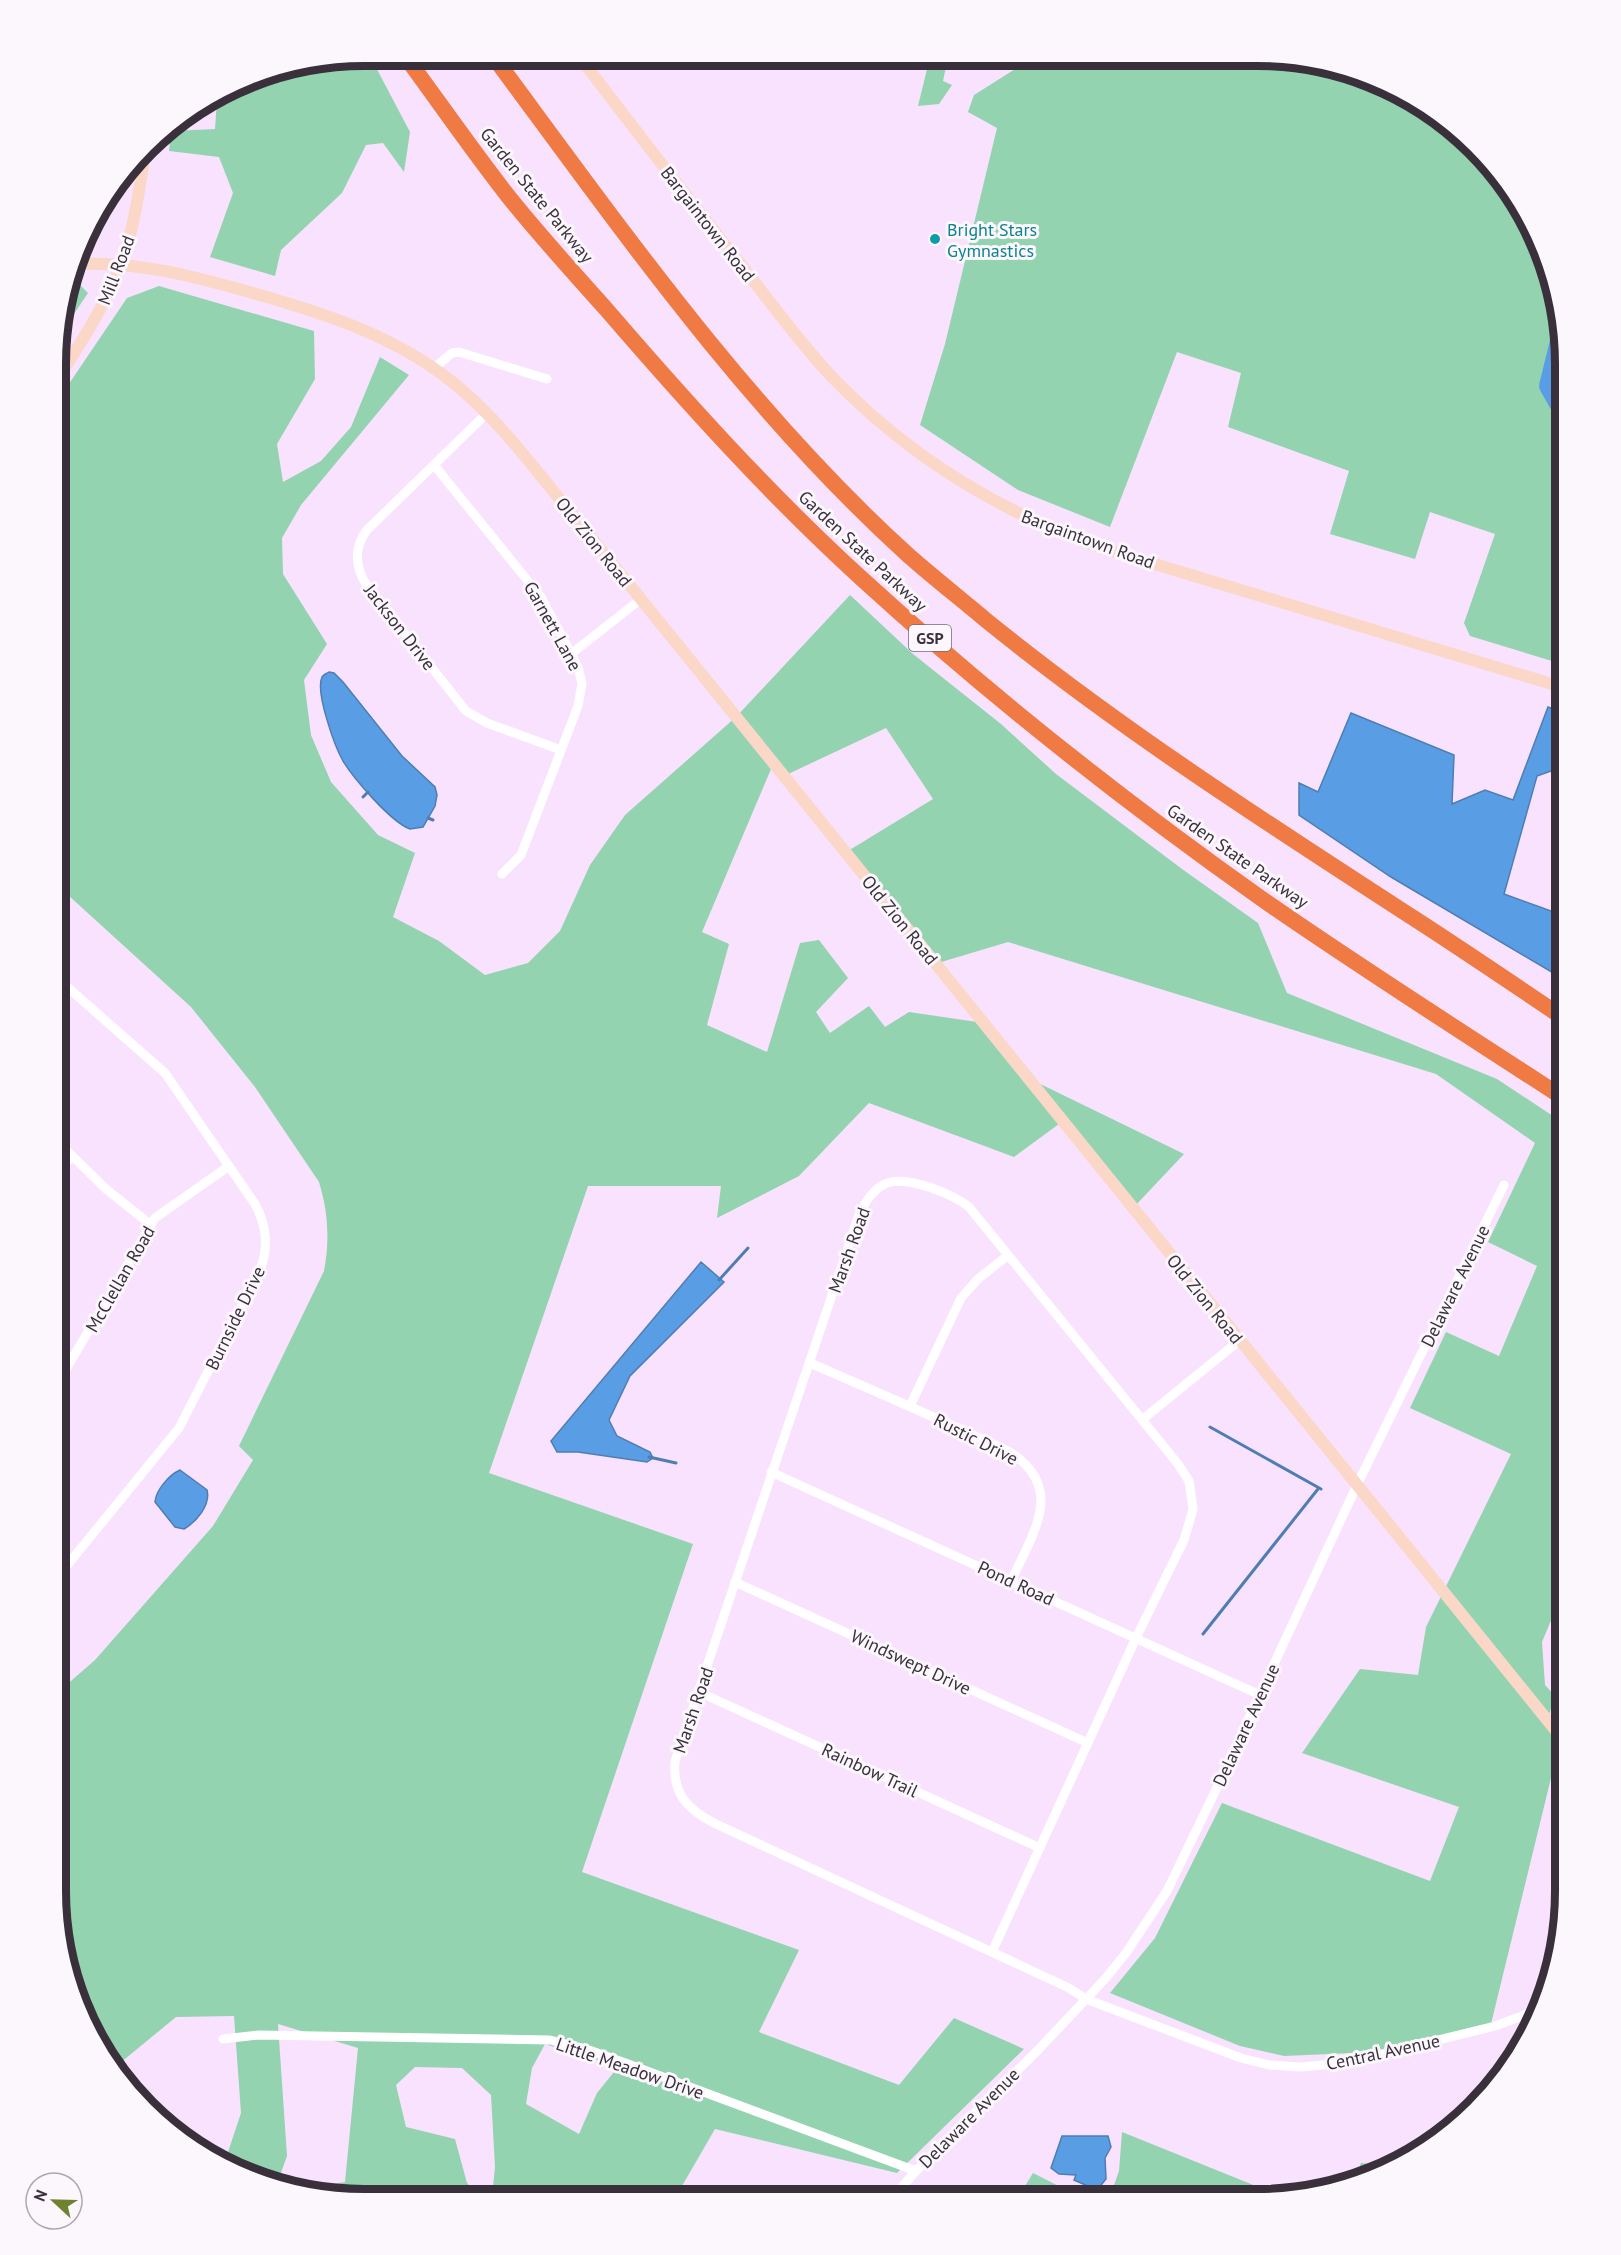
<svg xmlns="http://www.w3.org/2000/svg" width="1621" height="2255" viewBox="0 0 1621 2255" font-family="'PT Sans',sans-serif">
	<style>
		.green { fill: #93d3b0; fill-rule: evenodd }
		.water { fill: #599ee5; stroke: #4f7db2; stroke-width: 1.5 }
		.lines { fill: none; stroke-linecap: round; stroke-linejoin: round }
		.stream { stroke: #4f7db2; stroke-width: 3 }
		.river { stroke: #599ee5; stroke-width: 18 }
		.street { stroke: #fff; stroke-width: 9 }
		.secondary { stroke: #fad7c7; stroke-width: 12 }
		.highway { stroke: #ef7a43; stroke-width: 16 }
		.culture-dot { fill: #0f9aa8; stroke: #fbf7fc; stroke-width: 2 }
		.labels { text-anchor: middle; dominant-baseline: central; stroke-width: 6; stroke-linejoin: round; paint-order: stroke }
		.shield { fill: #fbf7fc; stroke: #736c75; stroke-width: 1.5 }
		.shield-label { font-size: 16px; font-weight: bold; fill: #39303b }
		.street-label { font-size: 18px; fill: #39303b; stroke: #fbf7fc }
		.culture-label { font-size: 18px; fill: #0d838f; stroke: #fbf7fc; text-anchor: start }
		.rim { fill: none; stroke: #39303b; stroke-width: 8 }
	</style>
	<rect width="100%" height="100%" fill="#f9e2fe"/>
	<g class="green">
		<polygon points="364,56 370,56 410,132 404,172 383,143 366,145 342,193 281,250 275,276 210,257 233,193 219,157 169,151 171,131 215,129 217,100 264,72"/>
		<polygon points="711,57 762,57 755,68 710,58"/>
		<polygon points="930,57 948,57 943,81 952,85 939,104 918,106"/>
		<polygon points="1027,57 1298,58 1375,79 1445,119 1489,161 1534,228 1555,284 1565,363 1565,665 1470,636 1464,623 1495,534 1430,512 1415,559 1330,534 1349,471 1228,427 1241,373 1177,352 1110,527 1018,490 920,425 945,344 997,128 968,112 974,95 1028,61"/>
		<polygon points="80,285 88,293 58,338 58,323 71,286"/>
		<path d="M159,286l155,45 1,48 -38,65 6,38 38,-21 30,-34 29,-70 29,18 -108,130 -19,33 1,36 44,70 -23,36 7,55 20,47 47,53 37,18 -22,64 46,24 46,34 43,-12 32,-32 30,-66 35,-50 111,-98 114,-122 63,59 88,70 55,50 126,95 76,54 29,70 210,86 68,45v497l-13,-3 -10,24 3,43 10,11 -7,22 13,19 -71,291 -93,23 -113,5 -44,-10 -130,-53 45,-55 67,-135 208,78 29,-74 -157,-54 58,-84 58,6 8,-48 85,-173 -101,-46 36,-76 53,24 38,-90 -49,-24 47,-99 -99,-69 -428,-132 -70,21 -90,-112 85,-52 -47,-71 -100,47 -12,-13 -72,170 27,12 -22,81 60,27 33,-109 19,-3 29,38 -32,34 14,21 39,-27 16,21 24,-15 75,11 44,55 156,76 -50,53 -71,-86 -49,36 -145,-54 -70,73 -82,42 4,-32h-133l-99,287 204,71 -111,328 217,78 -40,82 140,53 55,-67 70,31 -127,124 -182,-44 -40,69 -351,-1 -26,-7 47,-8 13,-134 -80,-24 9,132 -10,28 -31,-8 -22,-12 17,-51 -7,-97 -58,1 -62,51 -27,-41 -26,-75 -5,-60v-198l39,-34 118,-134 40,-66 -14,-14 85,-175c6,-31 4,-60 -5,-89l-64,-95 -64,-80 -134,-122 1,-170 4,-8 -4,-5v-302l69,-102zM545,2044l73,23 -21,26 -18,41 -53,-30 6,-36zM415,2067l47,1 29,27 4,72 -2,20 -15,7 -11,-11 -12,-44 -49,-12 -10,-42z"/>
		<polygon points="1122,2132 1281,2196 1258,2199 1109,2199 1119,2171"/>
		<polygon points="1361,2163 1397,2166 1353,2183"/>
		<polygon points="1033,2173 1084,2199 1050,2199 1025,2186"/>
	</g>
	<g class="water">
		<path d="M329,672l5,1 9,9 59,74 33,31 2,8 -2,11 -12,21 -13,2c-19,-7 -56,-50 -67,-68 -8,-14 -28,-69 -21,-84 2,-3 4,-3 7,-5z"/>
		<polygon points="1548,707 1565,713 1565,766 1537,776 1504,894 1565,916 1565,980 1391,877 1299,815 1299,783 1318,792 1351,713 1454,755 1452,804 1485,790 1513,800"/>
		<polygon points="701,1262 724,1282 630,1376 609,1420 617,1436 650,1452 653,1458 647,1462 578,1452 557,1452 551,1441"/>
		<path d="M180,1470l27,20c4,15 -11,32 -23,39l-9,-2 -20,-25c1,-12 14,-27 25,-32z"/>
		<polygon points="1062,2136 1108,2136 1111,2147 1105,2158 1106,2179 1097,2190 1074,2180 1076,2175 1059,2174 1051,2168"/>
	</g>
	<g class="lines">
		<g class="stream">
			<polyline points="363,797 368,792"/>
			<polyline points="428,818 433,820"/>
			<polyline points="719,1280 748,1248"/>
			<polyline points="1210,1427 1321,1489"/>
			<polyline points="649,1457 676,1463"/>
			<polyline points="1203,1634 1318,1489"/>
		</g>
		<polyline class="river" points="1561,333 1548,386 1565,416"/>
		<g class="street">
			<polyline points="433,369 452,353 459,352 547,379"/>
			<path d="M487,413l-120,117c-14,18 -12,39 1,57l98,124 21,12 74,27"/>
			<polyline points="434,465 541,597 578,667 582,683 578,706 521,855 502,874"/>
			<polyline points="571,654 641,599"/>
			<polyline points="57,1141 106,1189 150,1224"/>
			<polyline points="57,1173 72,1156"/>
			<path d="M810,1363c53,23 106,46 159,70 17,9 42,16 56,31 7,7 13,17 15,27 6,27 -18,66 -29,90"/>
			<polyline points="56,1386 155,1218 229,1166"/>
			<polyline points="910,1406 961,1298 978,1279 1007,1256"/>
			<polyline points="1143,1419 1239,1341"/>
			<polyline points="771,1472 1260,1695"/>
			<path d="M56,1579l123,-151 81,-158c9,-23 7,-44 -5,-66l-90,-131 -108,-95"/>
			<polyline points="735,1582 1088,1743"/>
			<polyline points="699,1692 1040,1848"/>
			<path d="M992,1952l144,-314 48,-98 9,-31 -4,-28 -11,-17 -209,-257c-11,-9 -23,-14 -37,-19 -37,-13 -56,-10 -73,27l-184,546c-3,33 13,49 41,63l353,164 17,11 155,59 28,7 31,2 45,-4 150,-37 27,-10 20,-10"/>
			<polyline points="223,2039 259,2035 550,2040 589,2050 628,2064 916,2171"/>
			<polyline points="892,2198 916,2171 1038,2050 1105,1979 1126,1953 1167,1891 1212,1798 1357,1485 1504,1185"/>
		</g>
		<g class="secondary">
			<path d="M579,56c52,69 105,137 159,205 31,39 60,80 94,116 76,79 168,135 270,171l463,140"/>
			<path d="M78,264c60,-3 118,13 175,29 70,20 140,42 198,88 46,36 80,84 117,128l997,1233"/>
			<path d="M58,378c29,-44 57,-88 71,-140 8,-28 12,-58 16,-87"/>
		</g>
		<g class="highway">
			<path d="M405,56c34,46 67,94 103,140 31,39 65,76 98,113 81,94 164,186 255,269 127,116 261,222 401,321 99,69 202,134 303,200"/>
			<path d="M493,56c129,174 254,353 415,499 26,23 53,44 79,66 131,106 272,197 414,289 55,35 109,72 164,109"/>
		</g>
	</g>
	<circle class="culture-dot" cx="935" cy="239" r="6"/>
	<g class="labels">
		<rect class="shield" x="909" y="625" width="42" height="26" rx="4.5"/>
		<g class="shield-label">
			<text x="930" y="638">GSP</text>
		</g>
		<g class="street-label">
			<text transform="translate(537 195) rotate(51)">Garden State Parkway</text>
			<text transform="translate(708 224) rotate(52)">Bargaintown Road</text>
			<text transform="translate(116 270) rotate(-69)">Mill Road</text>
			<text transform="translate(1088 539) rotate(20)">Bargaintown Road</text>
			<text transform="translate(594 542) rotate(51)">Old Zion Road</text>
			<text transform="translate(863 551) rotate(43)">Garden State Parkway</text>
			<text transform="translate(553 626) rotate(61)">Garnett Lane</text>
			<text transform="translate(400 627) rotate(52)">Jackson Drive</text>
			<text transform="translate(1238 856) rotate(35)">Garden State Parkway</text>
			<text transform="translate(900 920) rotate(51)">Old Zion Road</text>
			<text transform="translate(849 1250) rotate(-70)">Marsh Road</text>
			<text transform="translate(120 1279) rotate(-60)">McClellan Road</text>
			<text transform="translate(1455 1286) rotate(-64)">Delaware Avenue</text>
			<text transform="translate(1205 1299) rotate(51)">Old Zion Road</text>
			<text transform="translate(235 1318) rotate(-64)">Burnside Drive</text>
			<text transform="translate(976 1439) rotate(27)">Rustic Drive</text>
			<text transform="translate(1016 1583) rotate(25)">Pond Road</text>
			<text transform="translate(911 1662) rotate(25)">Windswept Drive</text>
			<text transform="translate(693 1710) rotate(-71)">Marsh Road</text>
			<text transform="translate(1246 1725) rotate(-65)">Delaware Avenue</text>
			<text transform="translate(870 1770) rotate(25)">Rainbow Trail</text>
			<text transform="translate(1383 2052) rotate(-12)">Central Avenue</text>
			<text transform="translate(630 2068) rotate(19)">Little Meadow Drive</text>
			<text transform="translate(969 2118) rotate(-45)">Delaware Avenue</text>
		</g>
		<g class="culture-label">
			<text x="947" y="229">Bright Stars<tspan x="947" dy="21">Gymnastics</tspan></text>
		</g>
	</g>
	<path d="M0 0H1621V2255H0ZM364 66H1257A298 298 0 0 1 1555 364V1891A298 298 0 0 1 1257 2189H364A298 298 0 0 1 66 1891V364A298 298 0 0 1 364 66Z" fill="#fbf7fc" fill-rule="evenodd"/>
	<path class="rim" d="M364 66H1257A298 298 0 0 1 1555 364V1891A298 298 0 0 1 1257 2189H364A298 298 0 0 1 66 1891V364A298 298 0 0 1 364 66Z"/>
	<g transform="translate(54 2201) rotate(292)"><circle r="28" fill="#fbf7fc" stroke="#ada7af" stroke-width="1.5"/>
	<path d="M0-4.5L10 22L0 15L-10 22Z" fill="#708130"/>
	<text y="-9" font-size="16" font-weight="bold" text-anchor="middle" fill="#39303b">N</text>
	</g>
</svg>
